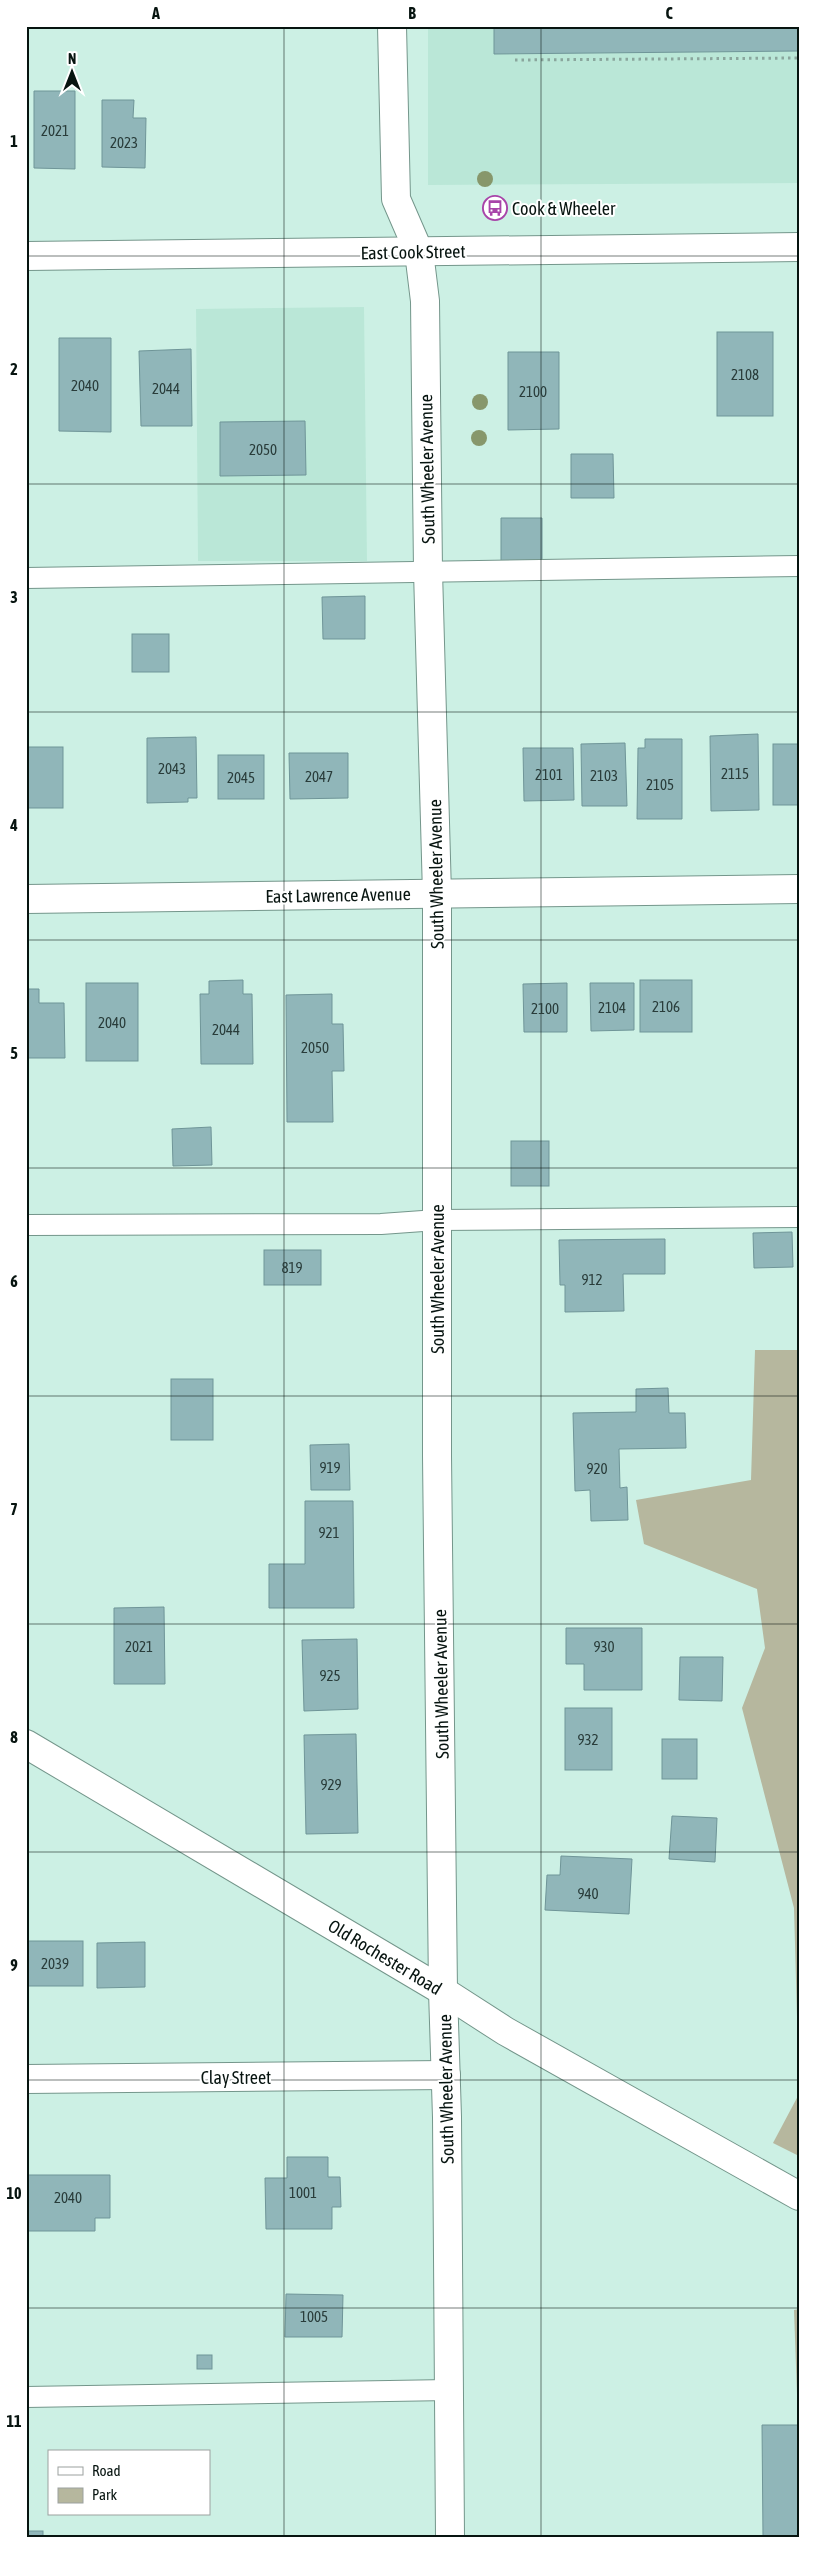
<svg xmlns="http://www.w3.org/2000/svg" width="825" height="2563" viewBox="0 0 825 2563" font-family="'Asap Condensed',sans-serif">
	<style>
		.built { fill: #bae7d7 }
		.green { fill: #b6b79e }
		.building { fill: #90b6b9; stroke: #6f9598 }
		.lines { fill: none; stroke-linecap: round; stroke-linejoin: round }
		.service-casing { stroke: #74968b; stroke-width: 22 }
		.minor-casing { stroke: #74968b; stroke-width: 30 }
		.tertiary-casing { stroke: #74968b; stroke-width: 30 }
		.path { stroke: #8aa69d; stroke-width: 3; stroke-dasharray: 2.5 4; stroke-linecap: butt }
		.service { stroke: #fff; stroke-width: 20 }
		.minor { stroke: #fff; stroke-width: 28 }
		.tertiary { stroke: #fff; stroke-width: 28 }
		.tree { fill: #87976b }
		.grid { fill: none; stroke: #071410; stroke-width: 1; stroke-opacity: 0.55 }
		.labels { text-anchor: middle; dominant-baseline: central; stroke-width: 4; stroke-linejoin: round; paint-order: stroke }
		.number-label { font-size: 15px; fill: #293c3a }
		.poi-label { font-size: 18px; fill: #071410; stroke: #fff; text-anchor: start }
		.street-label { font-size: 18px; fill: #071410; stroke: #fff }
		.neatline { fill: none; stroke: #071410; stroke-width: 2 }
		.grid-label { font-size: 16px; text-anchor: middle; font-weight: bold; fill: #071410 }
	</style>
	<rect width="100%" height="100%" fill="#ccf0e4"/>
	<g class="built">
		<polygon points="428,26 799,26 799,183 428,185"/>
		<polygon points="364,307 367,561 198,561 196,309"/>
	</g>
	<g class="green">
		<polygon points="755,1350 799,1350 799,2089 794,1908 742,1708 765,1648 757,1589 644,1544 636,1500 751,1480"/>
		<polygon points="799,2094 799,2156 773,2143"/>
		<polygon points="799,2309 799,2422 798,2422 794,2310"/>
	</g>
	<g class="building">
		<polygon points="494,26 799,26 799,51 494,54"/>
		<polygon points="34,91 75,91 75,169 34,168"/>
		<polygon points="102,100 134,100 133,118 146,118 145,168 102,167"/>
		<rect x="717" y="332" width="56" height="84"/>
		<polygon points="59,338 111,338 111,432 59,431"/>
		<polygon points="191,349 192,426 141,426 139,351"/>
		<polygon points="508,352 559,352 559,429 508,430"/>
		<polygon points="305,421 306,475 220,476 220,422"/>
		<polygon points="571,454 613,454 614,498 571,498"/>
		<polygon points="501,518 542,518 542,560 501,561"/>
		<polygon points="365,596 365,639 323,639 322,597"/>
		<rect x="132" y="634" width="37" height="38"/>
		<polygon points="758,734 759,810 711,811 710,736"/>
		<polygon points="196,737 197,798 188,798 188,802 147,803 147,738"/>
		<polygon points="645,739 682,739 682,819 637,819 638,748 645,748"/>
		<polygon points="625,743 627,806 582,806 581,744"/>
		<rect x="773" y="744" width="26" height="61"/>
		<rect x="26" y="747" width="37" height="61"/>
		<polygon points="523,748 573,748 574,800 524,801"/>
		<polygon points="289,753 348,753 348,798 290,799"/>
		<rect x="218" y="755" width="46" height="44"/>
		<polygon points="243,980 243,994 252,994 253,1064 201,1064 200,994 209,994 209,981"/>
		<rect x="640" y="980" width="52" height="52"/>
		<rect x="86" y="983" width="52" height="78"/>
		<polygon points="567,983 567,1032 524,1032 523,984"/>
		<polygon points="590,983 634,983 634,1030 591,1031"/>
		<polygon points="26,989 39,989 39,1003 64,1003 65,1058 26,1058"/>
		<polygon points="332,994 332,1024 343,1024 344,1071 332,1071 333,1122 287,1122 286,995"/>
		<polygon points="211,1127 212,1165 173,1166 172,1129"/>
		<rect x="511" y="1141" width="38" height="45"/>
		<polygon points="792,1232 793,1267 754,1268 753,1233"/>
		<polygon points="665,1239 665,1274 623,1274 624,1311 565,1312 565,1285 560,1285 559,1240"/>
		<rect x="264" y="1250" width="57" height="35"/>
		<rect x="171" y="1379" width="42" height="61"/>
		<polygon points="668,1388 669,1413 685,1413 686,1448 619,1449 620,1488 627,1487 628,1520 591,1521 590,1490 575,1491 573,1413 636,1412 636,1389"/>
		<polygon points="349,1444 350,1490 311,1490 310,1445"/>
		<polygon points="305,1501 353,1501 354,1608 269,1608 269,1564 305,1564"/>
		<polygon points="164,1607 165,1684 114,1684 114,1608"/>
		<polygon points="566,1628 642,1628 642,1690 584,1690 584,1664 566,1664"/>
		<polygon points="357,1639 358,1709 304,1711 302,1640"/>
		<polygon points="680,1657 723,1657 722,1701 679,1700"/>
		<rect x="565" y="1708" width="47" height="62"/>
		<polygon points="356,1734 358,1833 306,1834 304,1735"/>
		<rect x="662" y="1739" width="35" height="40"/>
		<polygon points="672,1816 717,1818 715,1862 669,1859"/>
		<polygon points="561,1856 632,1859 629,1914 545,1910 547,1875 560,1875"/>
		<rect x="26" y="1941" width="57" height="45"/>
		<polygon points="145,1942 145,1987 97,1988 97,1943"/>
		<polygon points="287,2157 328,2157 328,2177 340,2177 341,2207 332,2207 332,2229 266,2229 265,2178 287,2178"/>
		<polygon points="26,2175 110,2175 110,2218 95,2218 95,2231 26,2231"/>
		<polygon points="286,2294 343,2295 342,2337 285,2337"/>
		<rect x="197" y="2355" width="15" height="14"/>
		<polygon points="762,2425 799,2425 799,2537 763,2537"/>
		<rect x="26" y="2531" width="17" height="6"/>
	</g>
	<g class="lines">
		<defs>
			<g id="service">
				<polyline points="26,578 799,566"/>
				<polyline points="26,1225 381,1224 437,1220 799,1217"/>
				<polyline points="26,2397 449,2390"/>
			</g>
			<g id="minor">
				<polyline points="392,26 396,199 419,252 425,301 428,571 437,894 437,1456 443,1991 447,2117 450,2537"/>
				<polyline points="26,899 799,889"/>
				<polyline points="26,1744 443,1991 505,2031 799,2196"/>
				<polyline points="26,2079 446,2075"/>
			</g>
			<polyline id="tertiary" points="26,256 799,247"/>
		</defs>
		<use href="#service" class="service-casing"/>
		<use href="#minor" class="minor-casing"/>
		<use href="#tertiary" class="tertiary-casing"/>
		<polyline class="path" points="515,60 799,58"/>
		<use href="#service" class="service"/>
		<use href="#minor" class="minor"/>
		<use href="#tertiary" class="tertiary"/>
	</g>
	<g class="tree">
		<circle cx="485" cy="179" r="8"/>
		<circle cx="480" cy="402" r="8"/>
		<circle cx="479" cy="438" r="8"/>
	</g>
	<path class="grid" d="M284,26v2511M541,26v2511M26,256h773M26,484h773M26,712h773M26,940h773M26,1168h773M26,1396h773M26,1624h773M26,1852h773M26,2080h773M26,2308h773"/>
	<defs>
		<symbol id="bus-ring" viewBox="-11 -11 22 22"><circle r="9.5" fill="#fff" stroke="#a844a9" stroke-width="1.5"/><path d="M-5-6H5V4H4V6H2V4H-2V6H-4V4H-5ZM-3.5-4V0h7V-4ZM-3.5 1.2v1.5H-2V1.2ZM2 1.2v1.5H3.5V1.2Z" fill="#a844a9"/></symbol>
	</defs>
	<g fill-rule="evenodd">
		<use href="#bus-ring" x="481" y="194" width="28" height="28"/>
	</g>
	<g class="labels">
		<g class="number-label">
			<text x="55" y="130">2021</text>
			<text x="124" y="142">2023</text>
			<text x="745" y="374">2108</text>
			<text x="85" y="385">2040</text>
			<text x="166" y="388">2044</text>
			<text x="533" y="391">2100</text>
			<text x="263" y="449">2050</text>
			<text x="172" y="768">2043</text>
			<text x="735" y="773">2115</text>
			<text x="549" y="774">2101</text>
			<text x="604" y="775">2103</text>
			<text x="319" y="776">2047</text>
			<text x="241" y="777">2045</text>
			<text x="660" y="784">2105</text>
			<text x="666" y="1006">2106</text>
			<text x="612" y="1007">2104</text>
			<text x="545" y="1008">2100</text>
			<text x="112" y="1022">2040</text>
			<text x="226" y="1029">2044</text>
			<text x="315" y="1047">2050</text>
			<text x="292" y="1267">819</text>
			<text x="592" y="1279">912</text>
			<text x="330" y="1467">919</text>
			<text x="597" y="1468">920</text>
			<text x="329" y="1532">921</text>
			<text x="139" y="1646">2021</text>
			<text x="604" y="1646">930</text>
			<text x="330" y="1675">925</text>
			<text x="588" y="1739">932</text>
			<text x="331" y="1784">929</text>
			<text x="588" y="1893">940</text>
			<text x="55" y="1963">2039</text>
			<text x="303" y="2192">1001</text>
			<text x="68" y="2197">2040</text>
			<text x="314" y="2316">1005</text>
		</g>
		<g class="poi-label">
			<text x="512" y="208">Cook &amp; Wheeler</text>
		</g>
		<g class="street-label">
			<text transform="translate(413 252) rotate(-1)">East Cook Street</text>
			<text transform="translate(427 469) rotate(-91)">South Wheeler Avenue</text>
			<text transform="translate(436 874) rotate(-91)">South Wheeler Avenue</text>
			<text transform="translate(338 895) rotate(-1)">East Lawrence Avenue</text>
			<text transform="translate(437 1279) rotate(-90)">South Wheeler Avenue</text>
			<text transform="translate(441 1684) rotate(-91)">South Wheeler Avenue</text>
			<text transform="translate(385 1957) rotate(31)">Old Rochester Road</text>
			<text x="236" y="2077">Clay Street</text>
			<text transform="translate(446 2089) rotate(-91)">South Wheeler Avenue</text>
		</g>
	</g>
	<rect width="825" height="2563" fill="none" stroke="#ffffff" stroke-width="55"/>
	<rect x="48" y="2450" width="162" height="65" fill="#ffffff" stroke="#9ca19f"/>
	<rect x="58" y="2467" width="25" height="8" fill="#ffffff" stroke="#9ca19f"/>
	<text x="92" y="2476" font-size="15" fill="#071410">Road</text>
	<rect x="58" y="2488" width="25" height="15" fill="#b6b79e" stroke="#9ca19f"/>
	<text x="92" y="2500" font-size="15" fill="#071410">Park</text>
	<g transform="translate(72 72)" stroke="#ffffff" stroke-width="4" paint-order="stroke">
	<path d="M0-4L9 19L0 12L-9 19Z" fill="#071410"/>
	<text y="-8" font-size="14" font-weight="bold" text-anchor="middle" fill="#071410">N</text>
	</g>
	<rect x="28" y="28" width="770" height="2508" class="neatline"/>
	<g class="grid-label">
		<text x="156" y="19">A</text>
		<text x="412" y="19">B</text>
		<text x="669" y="19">C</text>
		<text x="14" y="147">1</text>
		<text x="14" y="375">2</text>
		<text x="14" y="603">3</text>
		<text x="14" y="831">4</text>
		<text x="14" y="1059">5</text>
		<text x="14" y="1287">6</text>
		<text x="14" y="1515">7</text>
		<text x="14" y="1743">8</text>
		<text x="14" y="1971">9</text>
		<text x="14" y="2199">10</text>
		<text x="14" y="2427">11</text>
	</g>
</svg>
